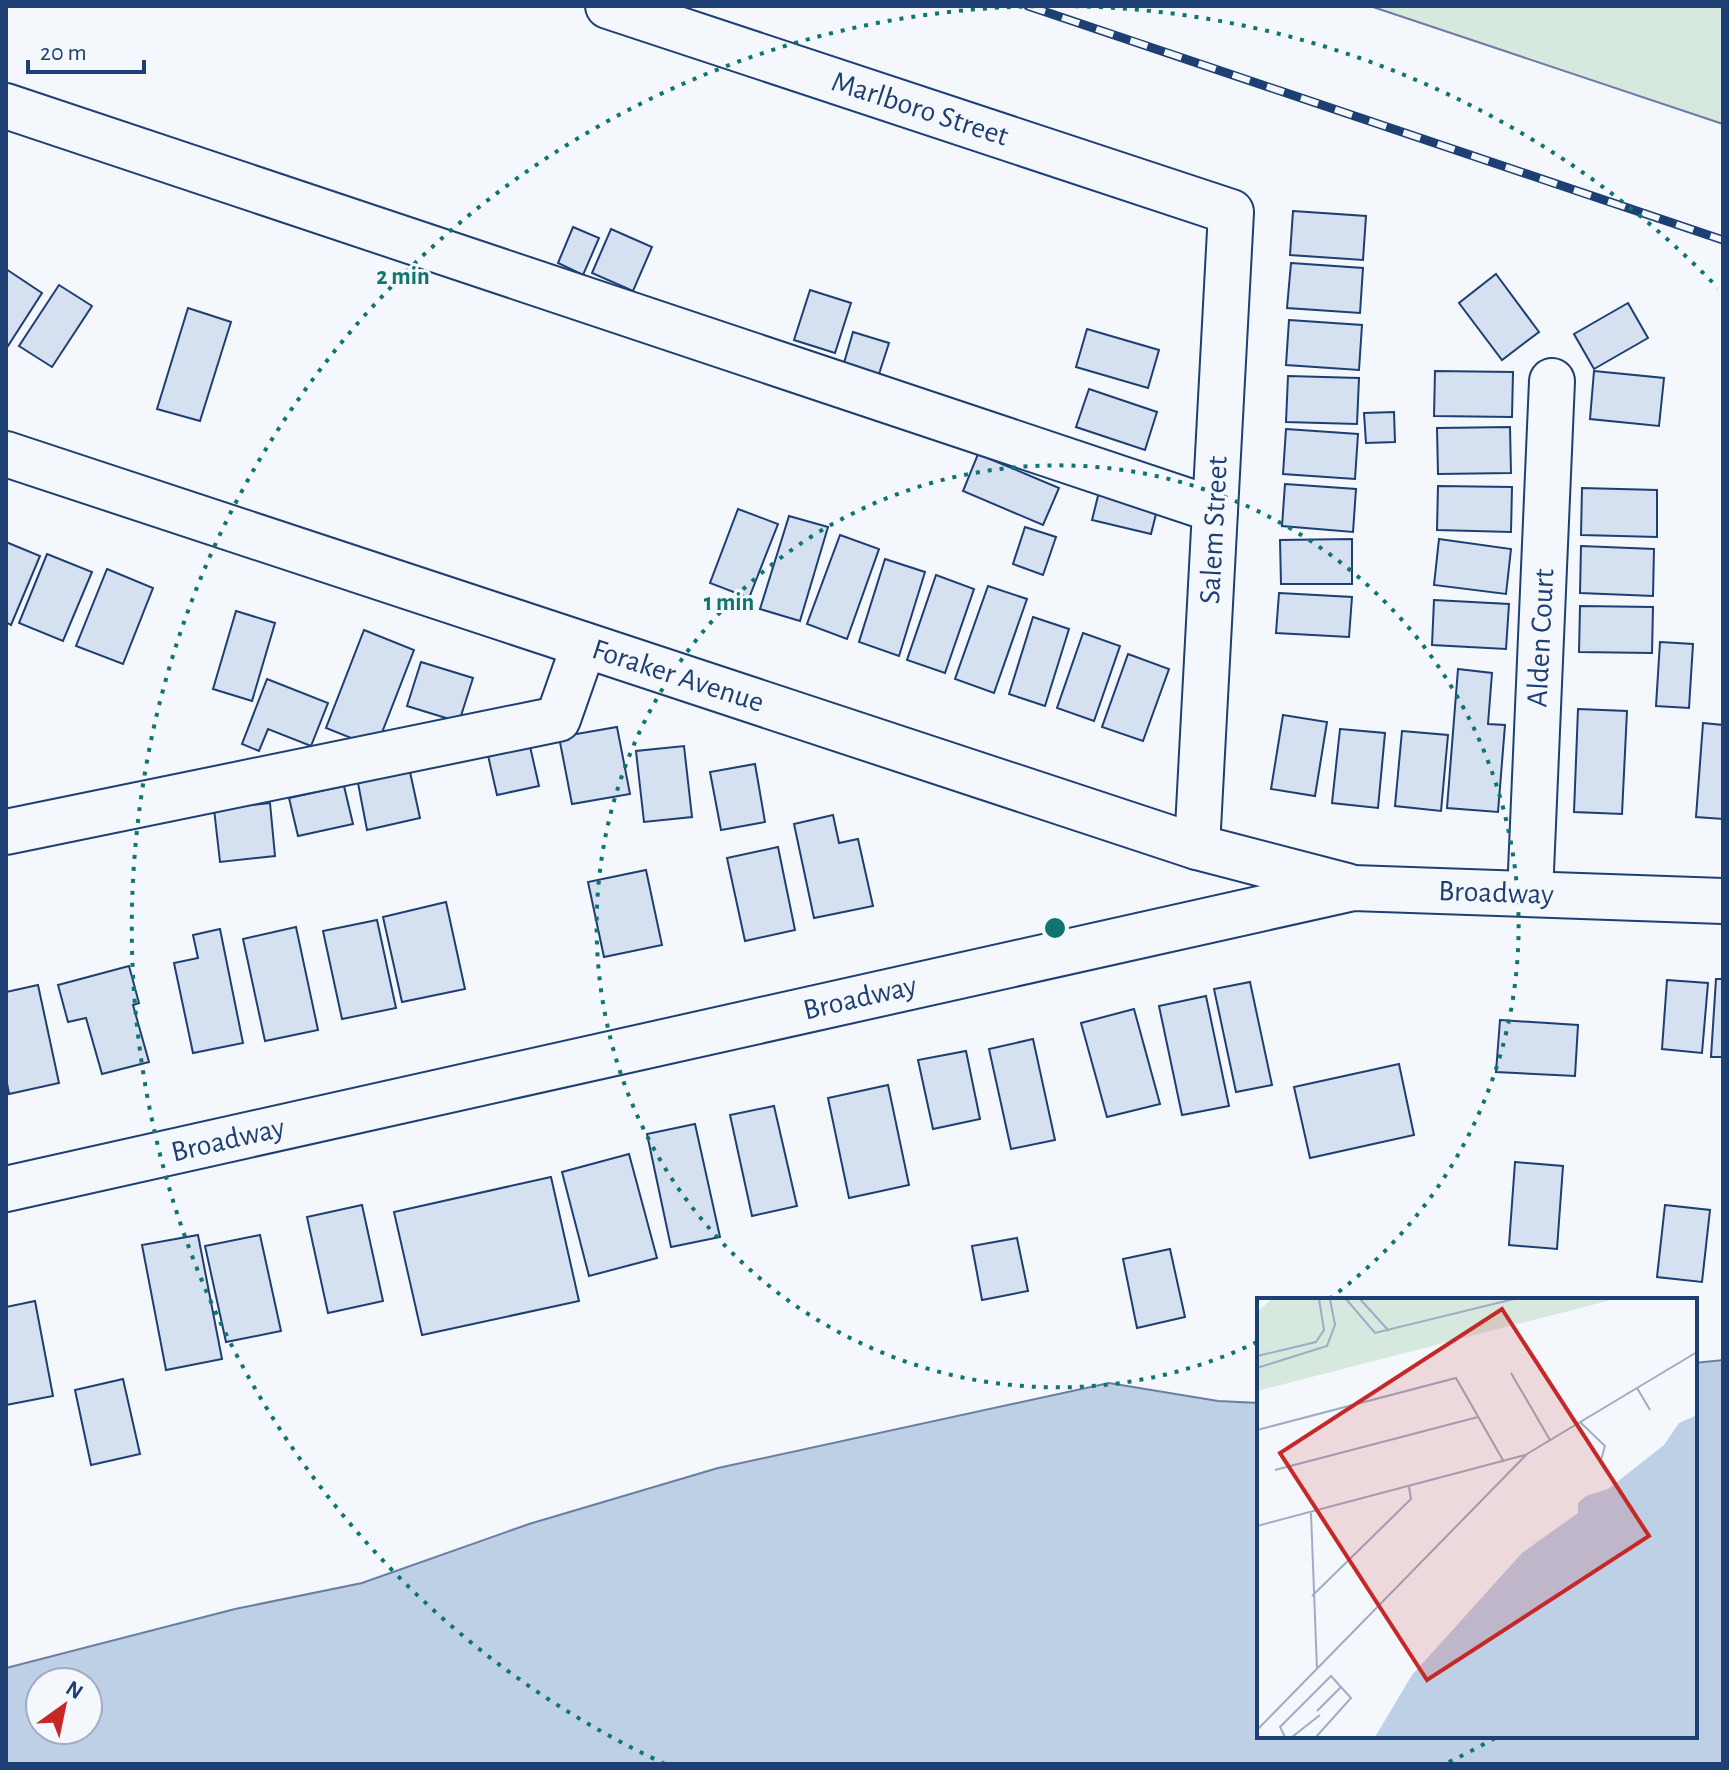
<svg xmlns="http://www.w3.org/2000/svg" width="1729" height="1770" viewBox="0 0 1729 1770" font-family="'Alegreya Sans',sans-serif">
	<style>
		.green { fill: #d7e8df; stroke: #687fa3; stroke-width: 2 }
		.water { fill: #bed0e5; stroke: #687fa3; stroke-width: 2; fill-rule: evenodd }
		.building { fill: #d5e0f0; stroke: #1d3f73; stroke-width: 2 }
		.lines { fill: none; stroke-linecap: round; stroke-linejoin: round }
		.minor-casing { stroke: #1d3f73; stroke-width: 48 }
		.minor { stroke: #f4f7fb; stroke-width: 44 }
		.rail-casing { stroke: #1d3f73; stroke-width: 9 }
		.rail { stroke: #f4f7fb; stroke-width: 6; stroke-dasharray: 18; stroke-linecap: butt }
		.ring { fill: none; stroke: #0f766e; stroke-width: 4; stroke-dasharray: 4 8 }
		.labels { text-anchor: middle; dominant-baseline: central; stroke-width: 6; stroke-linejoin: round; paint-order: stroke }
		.street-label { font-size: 30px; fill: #1d3f73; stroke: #f4f7fb }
		.inset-road { fill: none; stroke: #9eadc5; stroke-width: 2 }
		.view { fill: #c62828; fill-opacity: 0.15; stroke: #c62828; stroke-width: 4 }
		.inset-edge { fill: none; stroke: #1d3f73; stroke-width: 4 }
		.centre { fill: #0f766e; stroke: #f4f7fb; stroke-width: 4 }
		.ring-label { font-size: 24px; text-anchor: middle; font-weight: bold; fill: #0f766e; stroke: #f4f7fb; stroke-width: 6; stroke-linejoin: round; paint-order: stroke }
	</style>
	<rect width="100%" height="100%" fill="#f4f7fb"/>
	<polygon class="green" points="1370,6 1723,6 1723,124"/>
	<path class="water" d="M1723,1360v404h-1717v-96l229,-59 127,-26 167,-59 189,-56 391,-85 109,18 41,2v333h436v-373zM40,1682h48v48h-48z"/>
	<g class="building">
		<polygon points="1293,211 1366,216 1363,260 1290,255"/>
		<polygon points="573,227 599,238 583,275 558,263"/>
		<polygon points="611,229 652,247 633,291 592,273"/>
		<polygon points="1291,263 1363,268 1360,313 1287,308"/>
		<polygon points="6,269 42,293 6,349"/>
		<polygon points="1496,274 1539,332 1502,360 1459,303"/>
		<polygon points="59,285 92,306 52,367 19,346"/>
		<polygon points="810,290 851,303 835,353 794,340"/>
		<polygon points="1628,303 1648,338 1594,369 1574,334"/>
		<polygon points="188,308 231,322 200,421 157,409"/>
		<polygon points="1289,320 1362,325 1359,370 1286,365"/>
		<polygon points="1087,329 1159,350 1148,388 1076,367"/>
		<polygon points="853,332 889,343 879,374 844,363"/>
		<polygon points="1435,371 1513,372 1512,417 1434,416"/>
		<polygon points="1594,371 1664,378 1659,426 1590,419"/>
		<polygon points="1288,376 1359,378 1357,424 1286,422"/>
		<polygon points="1089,389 1157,412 1145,450 1076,427"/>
		<polygon points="1394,412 1395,442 1366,443 1364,413"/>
		<polygon points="1510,427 1511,473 1438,474 1437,428"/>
		<polygon points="1286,429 1358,434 1355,479 1283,474"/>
		<polygon points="978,454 1059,488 1043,525 963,491"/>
		<polygon points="1285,484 1356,489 1353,532 1282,526"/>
		<polygon points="1438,486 1512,487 1511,532 1437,530"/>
		<polygon points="1582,488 1657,490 1657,537 1581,535"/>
		<polygon points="1099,492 1158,506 1151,534 1092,520"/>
		<polygon points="738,509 778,524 749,598 710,583"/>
		<polygon points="789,516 828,527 800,621 760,609"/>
		<polygon points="1025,527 1056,537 1043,575 1013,564"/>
		<polygon points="840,535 879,549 847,639 807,624"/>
		<polygon points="1352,539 1352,584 1281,584 1280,540"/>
		<polygon points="1439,539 1511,549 1506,594 1434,585"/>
		<polygon points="6,542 40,556 11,625 6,622"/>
		<polygon points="1581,546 1654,549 1653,596 1580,593"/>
		<polygon points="47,554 92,572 63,641 19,623"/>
		<polygon points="885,559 925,572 899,656 859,642"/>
		<polygon points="107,569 153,588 123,664 76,646"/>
		<polygon points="936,575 974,589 945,673 907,660"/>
		<polygon points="988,586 1027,599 994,693 955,679"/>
		<polygon points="1279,593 1352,597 1349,637 1276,633"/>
		<polygon points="1434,600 1509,604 1506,649 1432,645"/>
		<polygon points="1580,606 1653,607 1652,653 1579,652"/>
		<polygon points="236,611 275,623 252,701 213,689"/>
		<polygon points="1033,617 1069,629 1045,706 1009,694"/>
		<polygon points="364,630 414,650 376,748 326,728"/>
		<polygon points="1083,633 1120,646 1094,721 1057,708"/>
		<polygon points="1660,642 1693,644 1689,708 1656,706"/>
		<polygon points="1128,654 1169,669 1143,741 1102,727"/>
		<polygon points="421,662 473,678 459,722 407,706"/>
		<polygon points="1458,669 1492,673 1488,724 1505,725 1498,812 1447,808"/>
		<polygon points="267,679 328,703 311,746 268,729 259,751 242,744"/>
		<polygon points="1578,709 1627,711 1622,814 1574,812"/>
		<polygon points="1283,715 1327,722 1315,796 1271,789"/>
		<polygon points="1703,723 1723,725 1723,819 1696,817"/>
		<polygon points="617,727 630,794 572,804 559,737"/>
		<polygon points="1340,729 1385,733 1378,808 1332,803"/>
		<polygon points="1402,731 1448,735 1441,811 1395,806"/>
		<polygon points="529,742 539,786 497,795 487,751"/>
		<polygon points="684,746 692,817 644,822 636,751"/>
		<polygon points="755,764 765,822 721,830 710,772"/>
		<polygon points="410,772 420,818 367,830 358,783"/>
		<polygon points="344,786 353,824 298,836 289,798"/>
		<polygon points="270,803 275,856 220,862 214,809"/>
		<polygon points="833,815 839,843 858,839 873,906 814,918 794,824"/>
		<polygon points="778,847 795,930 745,941 727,858"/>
		<polygon points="646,870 662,945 604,957 588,882"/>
		<polygon points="446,902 465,989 402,1002 383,917"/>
		<polygon points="377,920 396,1008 342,1019 323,931"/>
		<polygon points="296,927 318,1030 265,1041 243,939"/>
		<polygon points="220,929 243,1043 193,1053 174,963 198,958 193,935"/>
		<polygon points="129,966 139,1003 133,1005 149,1062 102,1074 86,1018 68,1022 58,985"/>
		<polygon points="1716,979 1723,979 1723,1057 1711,1057"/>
		<polygon points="1667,980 1708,983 1702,1053 1662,1049"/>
		<polygon points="1250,982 1272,1085 1236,1092 1214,989"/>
		<polygon points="38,985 59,1083 9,1094 6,1078 6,992"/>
		<polygon points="1206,996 1229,1106 1182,1115 1159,1006"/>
		<polygon points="1134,1009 1160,1104 1107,1117 1081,1023"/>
		<polygon points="1500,1020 1578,1025 1575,1076 1496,1072"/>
		<polygon points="1033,1039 1055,1140 1011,1149 989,1049"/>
		<polygon points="966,1051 980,1119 933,1129 918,1060"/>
		<polygon points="1399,1064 1414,1135 1310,1158 1294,1087"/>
		<polygon points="888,1085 909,1185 849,1198 828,1098"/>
		<polygon points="774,1106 797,1206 752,1216 730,1115"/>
		<polygon points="695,1124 720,1237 671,1247 647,1134"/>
		<polygon points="629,1154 657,1258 589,1276 562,1172"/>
		<polygon points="1515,1162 1563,1166 1557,1249 1509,1245"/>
		<polygon points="551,1177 579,1301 422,1335 394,1212"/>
		<polygon points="362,1205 383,1301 328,1313 307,1217"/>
		<polygon points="1665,1205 1710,1210 1702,1282 1657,1277"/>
		<polygon points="198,1235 222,1359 166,1370 142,1245"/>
		<polygon points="260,1235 281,1331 226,1342 205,1246"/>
		<polygon points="1017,1238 1028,1291 982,1300 972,1246"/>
		<polygon points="1170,1249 1185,1317 1137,1328 1123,1259"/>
		<polygon points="35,1301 53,1396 6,1405 6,1307"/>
		<polygon points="123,1379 140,1454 91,1465 75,1390"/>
	</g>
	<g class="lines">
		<defs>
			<g id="minor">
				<polyline points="608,6 1231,212 1197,847"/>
				<polyline points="6,106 1215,510"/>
				<polyline points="6,454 1197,847 1347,886"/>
				<polyline points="6,832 558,719 584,645"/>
				<polyline points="1530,894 1552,381"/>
				<polyline points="6,1189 1353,888 1723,901"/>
			</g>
		</defs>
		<use href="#minor" class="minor-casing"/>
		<use href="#minor" class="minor"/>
		<defs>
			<polyline id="rail" points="1028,6 1723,240"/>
		</defs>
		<use href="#rail" class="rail-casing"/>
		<use href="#rail" class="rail"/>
	</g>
	<g class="ring">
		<path d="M1257 1342A461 461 0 1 1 1329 1299"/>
		<path d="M1495 1738A922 922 0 0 1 1445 1764M665 1764A922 922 0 0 1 1047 6M1063 6A922 922 0 0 1 1718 288"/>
	</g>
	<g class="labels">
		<g class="street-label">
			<text transform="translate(920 109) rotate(18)">Marlboro Street</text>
			<text transform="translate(1214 530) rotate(-87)">Salem Street</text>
			<text transform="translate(1541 638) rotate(-87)">Alden Court</text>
			<text transform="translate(678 676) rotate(18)">Foraker Avenue</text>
			<text transform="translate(1496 893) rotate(2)">Broadway</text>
			<text transform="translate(860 998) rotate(-13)">Broadway</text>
			<text transform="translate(228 1140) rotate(-13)">Broadway</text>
		</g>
	</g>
	<g transform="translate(1257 1298)">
		<rect width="440" height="440" fill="#f4f7fb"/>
		<path d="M15,1h343l-358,92v-79z" fill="#d7e8df"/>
		<path d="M440,117v322h-322l37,-62 110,-122 56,-40v-10l8,-7 22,-7 56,-44 15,-22z" fill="#bed0e5"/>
		<path class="inset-road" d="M89,1l29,34 139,-34M103,1l29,32M0,58l59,-14 8,-12 -5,-31M0,70l70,-22 8,-21 -5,-26M254,75l39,67M380,90l13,22M323,124l25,24 -4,14M0,132l199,-52 48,84M18,172l203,-53M54,215l6,156M0,228l268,-71M55,298l99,-97 -2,-12M60,413l24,-24M0,432l270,-276 170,-102M28,439l-5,-10 51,-51 20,22 -35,39M35,439l28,-22"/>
		<path class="view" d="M245,11l147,227 -222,144 -147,-227z"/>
		<rect width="440" height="440" class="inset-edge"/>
	</g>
	<circle cx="1055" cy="928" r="12" class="centre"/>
	<g class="ring-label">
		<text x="403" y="284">2 min</text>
		<text x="729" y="610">1 min</text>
	</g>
	<rect width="1729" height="1770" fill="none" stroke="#1d3f73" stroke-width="16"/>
	<g transform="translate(64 1706) rotate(33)"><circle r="38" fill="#f4f7fb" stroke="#9eadc5" stroke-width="2"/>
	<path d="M0-6L14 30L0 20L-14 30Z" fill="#c62828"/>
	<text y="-12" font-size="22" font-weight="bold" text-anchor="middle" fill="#1d3f73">N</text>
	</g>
	<path d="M28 60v12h116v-12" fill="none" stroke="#1d3f73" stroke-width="4"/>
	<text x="40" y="60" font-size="24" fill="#1d3f73" stroke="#f4f7fb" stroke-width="6" paint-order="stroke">20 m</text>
</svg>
